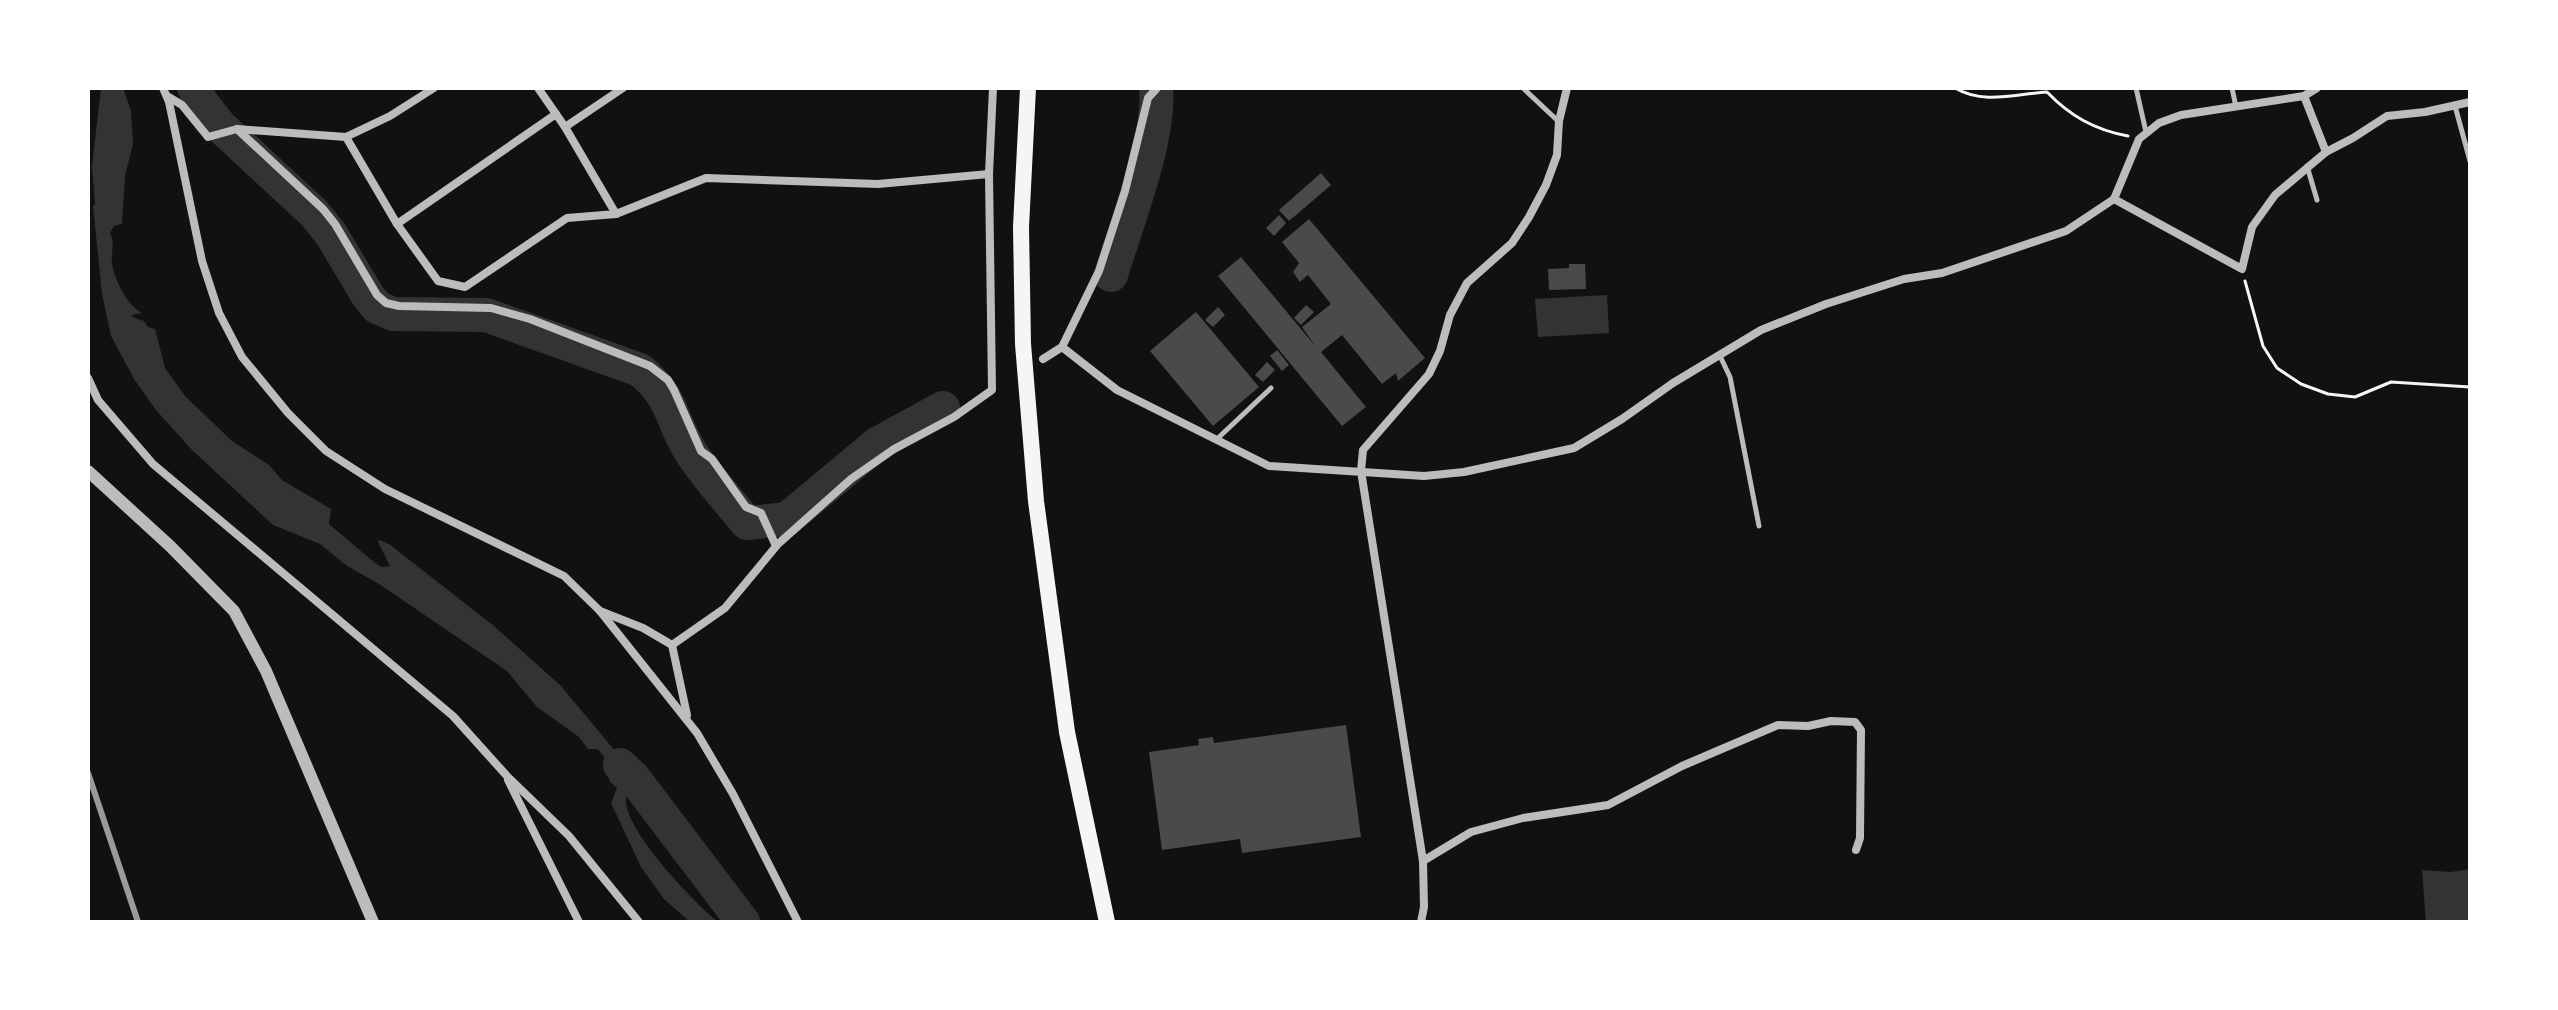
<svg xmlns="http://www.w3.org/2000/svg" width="2558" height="1010" viewBox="0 0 2558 1010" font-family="Quicksand,sans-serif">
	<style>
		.water { fill: #333 }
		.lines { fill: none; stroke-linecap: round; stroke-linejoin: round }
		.river { stroke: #333; stroke-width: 34 }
		.building { fill: #4a4a4a }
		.path { stroke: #f5f5f5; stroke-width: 3 }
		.service { stroke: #bcbcbc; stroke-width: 5 }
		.minor { stroke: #bcbcbc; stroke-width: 8 }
		.tertiary { stroke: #bcbcbc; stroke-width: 12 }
		.trunk { stroke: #f5f5f5; stroke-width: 16 }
		.rail { stroke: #9a9a9a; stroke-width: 6 }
	</style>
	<rect width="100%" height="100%" fill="#111"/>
	<g class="water">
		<path d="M101,88h22l8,23 2,33 -8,32 -3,48 -8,2 -4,7c5,10 1,20 2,31 3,17 15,41 30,49l-10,2v2l12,4 4,6 7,2 10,39 20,28 47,45 37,24 13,15 49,29 -2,15 46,39 7,4 8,-1 -12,-24 1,-2 10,4 105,82 67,60 75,90 -5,3c-3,8 -6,15 -5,24 4,33 66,97 92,119h-28l-26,-23 -23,-32 -30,-64 6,-15 -7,-6 -6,-25 -6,-8h-10l-9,-12 -42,-30 -30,-36 -128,-87 -32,-18 -27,-22 -47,-19 -81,-75 -36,-40 -22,-31 -23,-43 -9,-42 -9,-88 2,-2 -3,-38z"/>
		<polygon points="1607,295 1609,333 1538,337 1535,299"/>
		<polygon points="2470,869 2470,922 2426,922 2422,870 2451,872"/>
	</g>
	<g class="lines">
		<g class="river">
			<path d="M194,88l8,15 18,23 94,87 17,21 37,62 9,11 16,7 93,1 154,55c36,30 30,51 52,84 16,24 37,47 55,69l40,-4 90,-75 66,-36"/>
			<path d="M1111,275c15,-50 50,-138 45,-187"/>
			<polyline points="620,765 633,777 743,922"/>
		</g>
	</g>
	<g class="building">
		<polygon points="1321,173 1331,185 1289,221 1279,210"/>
		<polygon points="1279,215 1286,223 1274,236 1266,228"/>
		<polygon points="1309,219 1425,358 1398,381 1396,373 1382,384 1342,335 1321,352 1366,407 1342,426 1218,276 1241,257 1316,347 1302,327 1331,304 1308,275 1300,282 1293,272 1299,263 1282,242"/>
		<polygon points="1569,264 1585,264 1586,289 1549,290 1548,269 1569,268"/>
		<polygon points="1306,305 1314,312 1301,325 1294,318"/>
		<polygon points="1218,307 1225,315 1213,327 1205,320"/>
		<polygon points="1196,312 1259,387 1213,426 1150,351"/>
		<polygon points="1277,350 1289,365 1282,371 1270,356"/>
		<polygon points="1267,362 1275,370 1263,382 1255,375"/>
		<polygon points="1346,725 1361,837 1242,853 1240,839 1162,850 1149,752 1199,745 1198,739 1213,737 1214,743"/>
	</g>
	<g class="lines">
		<g class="path">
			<path d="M1955,88c29,17 60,6 92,4 23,24 48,38 81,44"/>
			<polyline points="2245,281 2263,346 2277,368 2301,384 2328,394 2355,397 2391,382 2470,387"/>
		</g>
		<g class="service">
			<polyline points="1523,88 1558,121"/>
			<polyline points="2136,88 2146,132"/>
			<polyline points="2232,88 2236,107"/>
			<polyline points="2455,106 2470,161"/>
			<polyline points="2307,166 2317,200"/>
			<polyline points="1720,356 1730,377 1759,526"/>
			<polyline points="1217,439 1271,388"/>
		</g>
		<g class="minor">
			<polyline points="163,88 169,102 202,261 219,313 242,357 288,413 326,451 385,489 564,576 600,611 697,733 733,794 798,922"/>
			<polyline points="538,88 565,127 623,88"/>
			<polyline points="167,96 182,105 208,137 237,129 346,137 390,116 434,88"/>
			<polyline points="2304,96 2326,152"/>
			<polyline points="237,129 323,209 335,224 377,295 386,303 399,306 491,308 530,319 650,366 668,380 674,390 701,451 712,459 746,507 761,513 776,546"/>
			<polyline points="346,137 397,224 556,114"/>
			<polyline points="2114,199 2242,269 2252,227 2275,195 2326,152 2353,138 2387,116 2425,112 2470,102"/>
			<polyline points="616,214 706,178 878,184 989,174"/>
			<polyline points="397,224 438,281 465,287 567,218 616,214 565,127"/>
			<polyline points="1062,347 1117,390 1269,466 1424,476 1464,472 1574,448 1622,419 1673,383 1761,330 1826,304 1904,279 1942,273 2066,231 2114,199 2139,139 2159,123 2181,115 2304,96 2317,88"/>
			<polyline points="1043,359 1062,347 1099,271 1125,191 1148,98 1157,88"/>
			<polyline points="88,378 98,400 153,464 453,716 507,776 569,836 639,922"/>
			<polyline points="600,611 643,628 672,645 725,608 778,544 851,479 894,449 954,417 992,390 989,174 993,88"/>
			<polyline points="672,645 687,715"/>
			<polyline points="508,780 579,922"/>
			<polyline points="1423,861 1471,832 1523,818 1608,805 1682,766 1778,725 1808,726 1831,721 1855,722 1861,730 1860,838 1856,850"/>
			<polyline points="1421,922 1424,907 1423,861 1361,471 1363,450 1429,374 1440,351 1450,315 1467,283 1512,243 1529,217 1546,185 1557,155 1559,121 1567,88"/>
		</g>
		<polyline class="tertiary" points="88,471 170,546 234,611 266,671 373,922"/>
		<polyline class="trunk" points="1028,88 1021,227 1023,344 1036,501 1067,732 1107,922"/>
		<polyline class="rail" points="88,773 138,922"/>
	</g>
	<rect width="2558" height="1010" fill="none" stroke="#ffffff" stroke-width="180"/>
</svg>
